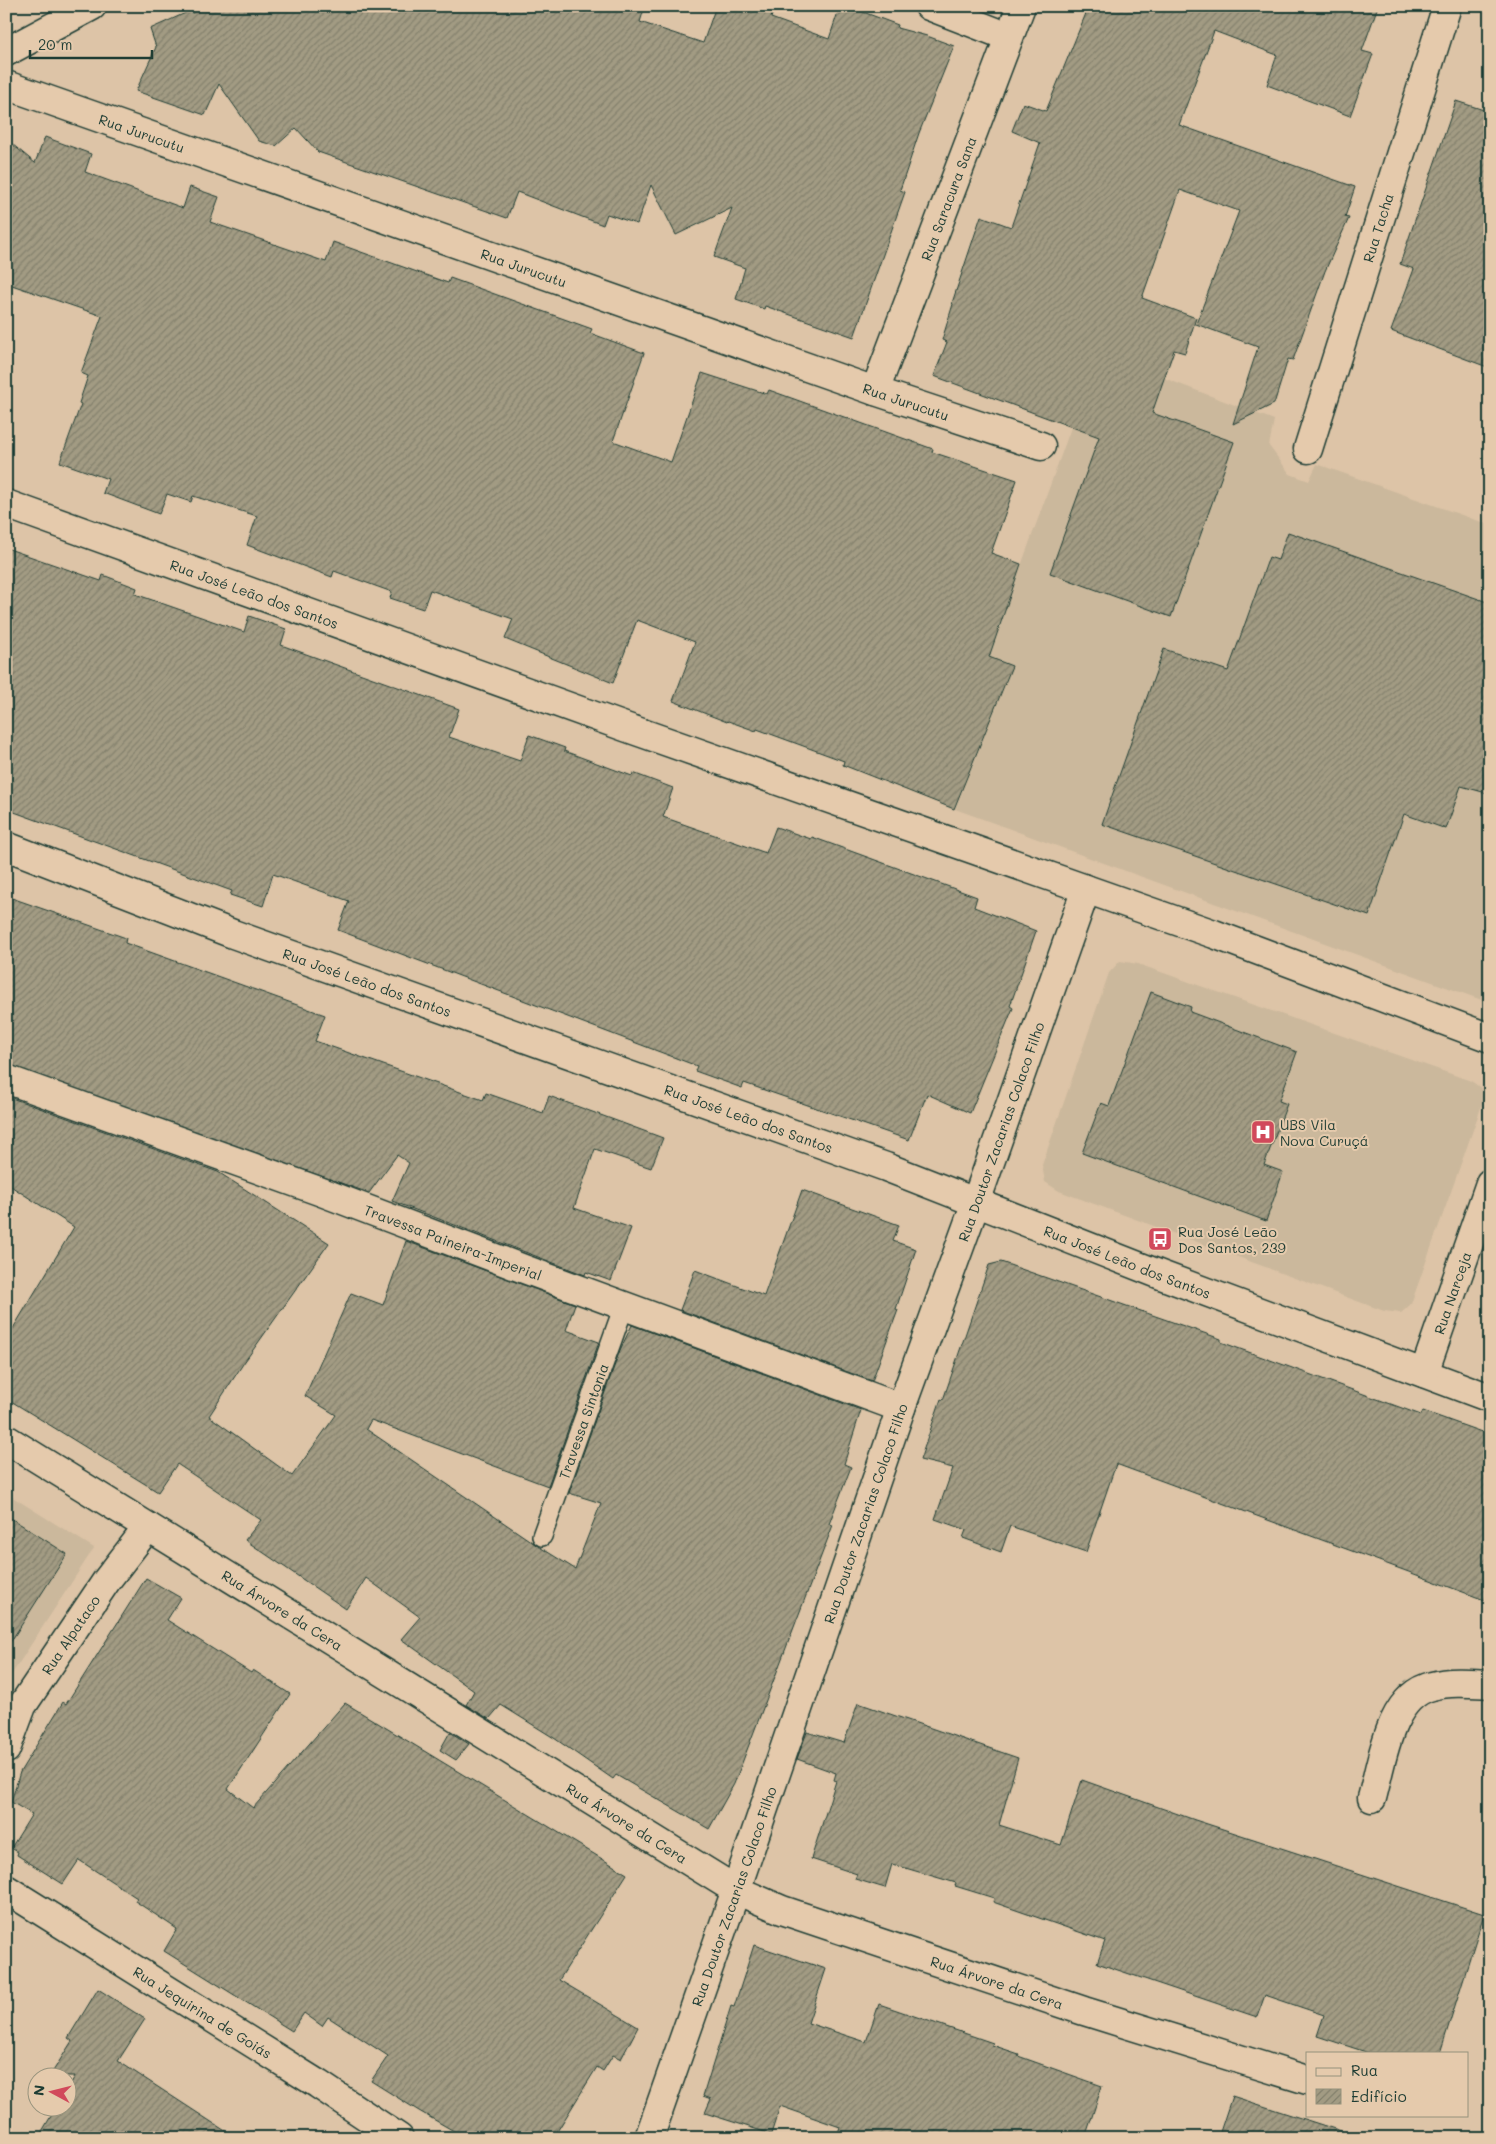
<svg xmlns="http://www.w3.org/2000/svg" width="1496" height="2144" viewBox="0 0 1496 2144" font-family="Mali,sans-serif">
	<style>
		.built { fill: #cbb89c }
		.building { fill: url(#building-hatch); stroke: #1f3d34 }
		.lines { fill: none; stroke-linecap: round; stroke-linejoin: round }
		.lane-casing { stroke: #1f3d34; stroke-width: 22 }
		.street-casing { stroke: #1f3d34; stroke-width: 31 }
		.secondary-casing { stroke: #1f3d34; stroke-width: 31 }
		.lane { stroke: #e5caac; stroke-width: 19 }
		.street { stroke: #e5caac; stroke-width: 28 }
		.secondary { stroke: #e5caac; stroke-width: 28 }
		.labels { text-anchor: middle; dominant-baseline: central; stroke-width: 4; stroke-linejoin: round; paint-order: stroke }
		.street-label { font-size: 14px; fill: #1f3d34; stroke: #e5caac }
		.poi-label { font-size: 14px; fill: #1f3d34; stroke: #e5caac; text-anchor: start }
	</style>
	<defs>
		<pattern id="building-hatch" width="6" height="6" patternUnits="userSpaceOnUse" patternTransform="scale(1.25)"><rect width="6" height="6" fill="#a29b83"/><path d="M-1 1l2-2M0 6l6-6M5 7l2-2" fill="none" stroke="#83806c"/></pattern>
	</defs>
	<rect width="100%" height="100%" fill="#ddc4a7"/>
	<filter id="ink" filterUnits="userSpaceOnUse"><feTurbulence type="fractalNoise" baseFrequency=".02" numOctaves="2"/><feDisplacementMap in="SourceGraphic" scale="10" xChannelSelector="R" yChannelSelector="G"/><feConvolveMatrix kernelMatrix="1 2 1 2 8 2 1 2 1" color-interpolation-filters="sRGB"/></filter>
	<g filter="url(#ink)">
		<g class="built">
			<polygon points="1098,353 1274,420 1269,446 1290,474 1309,481 1317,464 1490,525 1490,1003 955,809 1012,667 988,657"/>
			<polygon points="1120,961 1138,964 1471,1081 1481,1088 1484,1099 1411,1304 1401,1313 1384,1311 1059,1191 1045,1182 1042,1165 1109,973"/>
			<polygon points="6,1493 94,1548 6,1683"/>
		</g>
		<g class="building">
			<polygon points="208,6 645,6 640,22 703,43 716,6 775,6 771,18 829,39 840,6 847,6 898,25 897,28 927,36 954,46 919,133 900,190 905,192 854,337 765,306 764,309 736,299 745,268 714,257 732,208 676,235 651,185 637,224 607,214 603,225 517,192 507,218 318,152 296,128 276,146 259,141 219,84 205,115 136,91 156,47 150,29 190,11 192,13"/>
			<polygon points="1089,6 1378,6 1362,51 1373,54 1350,116 1267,85 1277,55 1214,31 1179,125 1355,187 1345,217 1349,218 1325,271 1293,360 1288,359 1274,404 1233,424 1258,347 1196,324 1239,211 1180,190 1142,298 1196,318 1185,353 1174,350 1152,413 1234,442 1171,617 1050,573 1099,437 934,376 947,342 942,340 953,304 952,303 981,216 1011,227 1040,143 1012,131 1023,103 1046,111"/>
			<polygon points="1456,101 1490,112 1490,368 1391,331 1414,269 1400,264"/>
			<polygon points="45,137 91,154 85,172 183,208 190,187 219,197 210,222 326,262 333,242 448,283 450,278 592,329 590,333 644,353 613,441 671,462 702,373 767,394 769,390 933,449 932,452 1017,480 991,553 1021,564 989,657 1012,666 954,809 843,765 844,761 757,729 756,731 728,721 727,722 673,701 695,642 637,620 613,683 505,639 513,619 430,590 423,609 390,598 392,592 334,571 332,577 247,545 257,516 193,496 191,502 167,494 159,514 103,493 108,479 60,462 81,404 79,403 88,376 81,373 102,316 6,283 6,139 35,163"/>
			<polygon points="1288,532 1490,603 1490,794 1461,786 1446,829 1404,814 1369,916 1102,824 1164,649 1228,671 1269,557 1278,560"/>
			<polygon points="6,548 101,581 103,575 137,588 135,594 244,632 249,616 286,629 281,645 459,709 449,737 520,761 529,735 565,748 564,751 602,765 632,776 633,773 673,788 663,817 766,853 776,827 811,839 812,837 977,897 974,907 1036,931 1010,1006 1013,1008 970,1113 927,1094 909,1140 744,1083 742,1088 695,1071 697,1066 338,930 349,901 273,874 263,906 230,895 232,891 6,809"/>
			<polygon points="6,896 126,938 125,943 325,1015 315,1041 483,1100 486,1093 543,1113 549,1096 663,1138 651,1168 595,1149 574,1208 631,1228 611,1281 586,1272 585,1275 392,1201 409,1163 397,1155 369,1193 6,1064"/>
			<polygon points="1151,992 1191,1007 1190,1012 1297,1052 1279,1101 1287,1104 1264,1165 1283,1172 1266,1221 1082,1153 1101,1103 1109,1106"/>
			<polygon points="6,1096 218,1172 329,1243 243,1364 209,1416 292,1476 336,1415 305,1396 351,1293 383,1305 406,1241 575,1304 566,1330 599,1342 548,1486 371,1420 366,1429 538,1546 575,1569 601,1503 569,1493 620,1350 632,1325 861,1410 844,1464 851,1467 829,1524 833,1525 734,1784 709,1829 616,1775 613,1779 554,1738 501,1705 489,1719 466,1705 474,1691 401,1639 420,1617 366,1578 346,1609 245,1540 261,1520 177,1464 158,1492 6,1398 6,1340 74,1227 6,1183"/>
			<polygon points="802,1190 899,1225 893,1241 916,1249 896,1309 898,1310 872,1381 680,1310 695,1270 764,1296"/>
			<polygon points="1001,1262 1221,1339 1221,1342 1421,1415 1423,1411 1490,1435 1490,1602 1116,1464 1086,1552 1010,1526 1001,1552 963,1538 966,1530 935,1519 953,1468 920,1460 941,1399 943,1400 989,1265"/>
			<polygon points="6,1515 67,1554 6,1649"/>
			<polygon points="146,1578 181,1598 167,1620 251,1673 253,1670 290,1694 228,1789 253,1808 345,1703 627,1874 559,1980 638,2027 621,2059 613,2055 603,2071 597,2067 553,2138 466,2138 419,2111 371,2081 388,2056 328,2017 322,2026 304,2013 292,2031 164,1951 177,1929 135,1901 137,1898 79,1860 63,1884 17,1855 18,1852 11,1848 32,1814 11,1802 20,1772 63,1702 66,1704"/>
			<polygon points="858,1703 1018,1758 999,1825 1061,1845 1082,1780 1195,1820 1484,1914 1440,2053 1369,2053 1317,2036 1324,2015 1265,1995 1257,2017 1097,1963 1105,1941 993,1902 994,1898 955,1886 956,1883 892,1864 885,1888 855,1879 857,1874 811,1859 836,1781 834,1780 836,1773 797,1759 807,1732 844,1743"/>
			<polygon points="450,1732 469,1744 456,1760 440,1750"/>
			<polygon points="754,1945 826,1969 808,2023 866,2042 879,2004 993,2043 992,2045 1019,2054 1018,2056 1102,2086 1085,2138 836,2138 840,2127 780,2106 771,2134 705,2113 711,2099 703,2096 731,2006 734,2007"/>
			<polygon points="98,1989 145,2019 118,2061 236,2138 38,2138 57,2106 68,2106 68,2089 75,2076 50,2076 72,2041 68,2038"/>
			<polygon points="1232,2096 1341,2131 1340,2138 1218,2138"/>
		</g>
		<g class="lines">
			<defs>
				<g id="lane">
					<path id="s1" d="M542,1536l82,-230"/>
				</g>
				<g id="street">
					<polyline points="929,6 1009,37"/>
					<path id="s2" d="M6,85l869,306 166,55"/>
					<path id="s3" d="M875,391l146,-385"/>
					<path id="s4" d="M1308,449l139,-443"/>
					<path id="s5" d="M6,504l619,223 589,207 276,104"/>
					<path id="s6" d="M6,846l227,88 653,233 275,108 329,123"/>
					<path id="s7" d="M6,1079l313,112 205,78 377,139"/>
					<path id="s8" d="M1424,1373l66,-190"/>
					<path id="s9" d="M6,1439l730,451 46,20 302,101 223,69"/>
					<path id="s10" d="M6,1749l16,-43 85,-126 41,-53"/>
					<path d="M1372,1798c10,-36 17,-102 60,-112 19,-5 39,-3 58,-2"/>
					<path id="s11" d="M6,1889l312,195 81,54"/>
					<path id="s12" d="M649,2138l87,-248 165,-482 75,-206 110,-313"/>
				</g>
				<polyline id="secondary" points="6,52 92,6"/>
			</defs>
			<use href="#lane" class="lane-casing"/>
			<use href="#street" class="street-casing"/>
			<use href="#secondary" class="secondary-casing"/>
			<use href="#lane" class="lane"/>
			<use href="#street" class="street"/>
			<use href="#secondary" class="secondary"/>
		</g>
	</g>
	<defs>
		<symbol id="hospital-square" viewBox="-11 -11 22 22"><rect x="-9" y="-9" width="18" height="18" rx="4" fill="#d1495b" stroke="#e5caac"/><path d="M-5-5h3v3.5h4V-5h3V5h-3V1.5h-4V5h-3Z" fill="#fff"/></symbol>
		<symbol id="bus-square" viewBox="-11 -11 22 22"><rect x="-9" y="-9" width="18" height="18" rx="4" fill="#d1495b" stroke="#e5caac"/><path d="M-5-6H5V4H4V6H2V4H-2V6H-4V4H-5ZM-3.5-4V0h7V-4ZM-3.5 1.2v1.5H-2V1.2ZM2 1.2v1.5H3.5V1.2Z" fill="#fff"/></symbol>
	</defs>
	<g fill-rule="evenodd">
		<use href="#hospital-square" x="1249" y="1118" width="28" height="28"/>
		<use href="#bus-square" x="1146" y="1225" width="28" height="28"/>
	</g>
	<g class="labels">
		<g class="street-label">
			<text stroke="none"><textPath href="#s2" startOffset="144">Rua Jurucutu</textPath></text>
			<text stroke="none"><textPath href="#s3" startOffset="206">Rua Saracura Sana</textPath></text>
			<text stroke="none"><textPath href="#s4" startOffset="232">Rua Tacha</textPath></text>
			<text stroke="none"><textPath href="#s2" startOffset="549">Rua Jurucutu</textPath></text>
			<text stroke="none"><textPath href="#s2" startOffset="954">Rua Jurucutu</textPath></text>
			<text stroke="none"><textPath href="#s5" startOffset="264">Rua José Leão dos Santos</textPath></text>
			<text stroke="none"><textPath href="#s6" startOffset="386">Rua José Leão dos Santos</textPath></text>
			<text stroke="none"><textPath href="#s6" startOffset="791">Rua José Leão dos Santos</textPath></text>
			<text stroke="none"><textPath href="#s12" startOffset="1066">Rua Doutor Zacarias Colaco Filho</textPath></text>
			<text stroke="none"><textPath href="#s7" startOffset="476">Travessa Paineira-Imperial</textPath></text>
			<text stroke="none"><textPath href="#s6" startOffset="1196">Rua José Leão dos Santos</textPath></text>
			<text stroke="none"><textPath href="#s8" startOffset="85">Rua Narceja</textPath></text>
			<text stroke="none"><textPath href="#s1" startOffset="122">Travessa Sintonia</textPath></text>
			<text stroke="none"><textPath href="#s12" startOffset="661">Rua Doutor Zacarias Colaco Filho</textPath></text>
			<text stroke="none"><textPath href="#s9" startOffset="325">Rua Árvore da Cera</textPath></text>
			<text stroke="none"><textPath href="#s10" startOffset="132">Rua Alpataco</textPath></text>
			<text stroke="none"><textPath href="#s9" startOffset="730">Rua Árvore da Cera</textPath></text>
			<text stroke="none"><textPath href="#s12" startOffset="256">Rua Doutor Zacarias Colaco Filho</textPath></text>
			<text stroke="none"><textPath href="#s9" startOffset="1135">Rua Árvore da Cera</textPath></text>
			<text stroke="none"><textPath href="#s11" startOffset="232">Rua Jequirina de Goiás</textPath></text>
		</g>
		<g class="poi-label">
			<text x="1280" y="1124">UBS Vila<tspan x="1280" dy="16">Nova Curuçá</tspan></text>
			<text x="1178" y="1231">Rua José Leão<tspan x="1178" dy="16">Dos Santos, 239</tspan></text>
		</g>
	</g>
	<rect width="1496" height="2144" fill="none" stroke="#e5caac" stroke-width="25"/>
	<rect x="12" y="12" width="1471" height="2119" fill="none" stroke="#1f3d34" stroke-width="2" filter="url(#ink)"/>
	<rect x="1306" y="2052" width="162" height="65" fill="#e5caac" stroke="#96927c"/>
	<rect x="1316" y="2068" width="25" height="8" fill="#e5caac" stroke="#96927c"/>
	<text x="1351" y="2076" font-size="15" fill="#1f3d34">Rua</text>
	<rect x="1316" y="2089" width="25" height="15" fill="url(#building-hatch)" stroke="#96927c"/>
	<text x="1351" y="2102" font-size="15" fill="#1f3d34">Edifício</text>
	<g transform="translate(52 2092) rotate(277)"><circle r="24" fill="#e5caac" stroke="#96927c"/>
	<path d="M0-4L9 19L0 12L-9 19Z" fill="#d1495b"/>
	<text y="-8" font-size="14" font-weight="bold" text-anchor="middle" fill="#1f3d34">N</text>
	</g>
	<path d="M30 50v8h122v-8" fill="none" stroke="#1f3d34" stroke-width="2.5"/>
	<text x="38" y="50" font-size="15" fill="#1f3d34" stroke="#e5caac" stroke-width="4" paint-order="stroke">20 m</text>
</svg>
